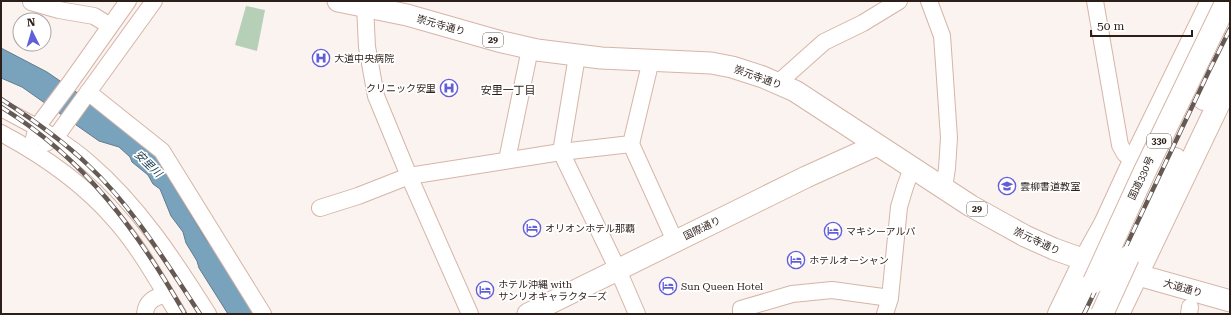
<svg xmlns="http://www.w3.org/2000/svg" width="1231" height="315" viewBox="0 0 1231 315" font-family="'Roboto Serif','Noto Sans JP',serif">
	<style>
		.green { fill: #b6d0b7 }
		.water { fill: #79a3bd; stroke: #627b8c }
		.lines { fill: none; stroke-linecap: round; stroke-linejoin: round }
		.minor-casing { stroke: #d6b5a7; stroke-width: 18 }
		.major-casing { stroke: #d6b5a7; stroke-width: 23 }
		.highway-casing { stroke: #d6b5a7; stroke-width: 24 }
		.minor { stroke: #fff; stroke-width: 16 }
		.major { stroke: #fff; stroke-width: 21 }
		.highway { stroke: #fff; stroke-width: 22 }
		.rail-casing { stroke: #655954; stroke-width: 4.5 }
		.rail { stroke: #fff; stroke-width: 3; stroke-dasharray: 9; stroke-linecap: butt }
		.highway-bridge-casing { stroke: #d6b5a7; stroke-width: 24; stroke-linecap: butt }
		.highway-bridge { stroke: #fff; stroke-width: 22 }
		.labels { text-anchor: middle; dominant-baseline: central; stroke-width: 3.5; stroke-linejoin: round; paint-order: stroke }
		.shield { fill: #fff; stroke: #6b625f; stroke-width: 1 }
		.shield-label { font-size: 9px; font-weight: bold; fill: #2c1f1a }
		.street-label { font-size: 10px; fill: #2c1f1a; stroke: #fff }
		.poi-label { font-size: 10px; fill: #2c1f1a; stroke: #fff; text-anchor: start }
		.neighbourhood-label { font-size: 11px; fill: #2c1f1a; stroke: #fff }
		.water-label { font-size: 11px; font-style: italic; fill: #14384b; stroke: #fff }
	</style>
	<rect width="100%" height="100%" fill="#fbf3f0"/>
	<polygon class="green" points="246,6 265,10 257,51 235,45"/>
	<polygon class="water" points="1,48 47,72 101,109 153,152 207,241 216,251 254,314 228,314 199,268 197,261 186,243 183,232 171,216 160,189 153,184 148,175 132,162 130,157 119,147 99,141 22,87 1,78"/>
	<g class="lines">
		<defs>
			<g id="minor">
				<polyline points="366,1 365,6 367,47 376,96 409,176 470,314"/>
				<polyline points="929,1 942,36 944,64 949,138 947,168 944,188"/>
				<polyline points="1095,1 1120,145 1125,154 1134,161"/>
				<polyline points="31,2 59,10 94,16 110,26"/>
				<polyline points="577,56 561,152 618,270 637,314"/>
				<polyline points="778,83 824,42 863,23 899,1"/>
				<polyline points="88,92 162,151 263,314"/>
				<path d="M1,108c30,16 62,32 88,55 49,42 85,97 119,151"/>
				<path d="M1,133c43,23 82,50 114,87 25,28 43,62 63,94"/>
				<polyline points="34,138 37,127 70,83 128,1"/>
				<polyline points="46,143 55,138 154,1"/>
				<polyline points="631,144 675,241"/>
				<polyline points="507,160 530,49"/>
				<polyline points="320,208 358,196 409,176 561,152 631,144 651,60"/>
				<path d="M145,314c1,-13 9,-16 20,-20"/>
				<polyline points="741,314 741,309 792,294 832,290 890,298 899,207 905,187 912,168"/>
				<polyline points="885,314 890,298"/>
				<polyline points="1189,314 1190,307"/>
			</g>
			<g id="major">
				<polyline points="338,1 407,15 498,41 537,50 601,58 711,63 732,67 763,77 795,91 971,206 1025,236 1054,249 1085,260 1230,301"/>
				<polyline points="528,314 806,177 877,145"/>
			</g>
			<g id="highway">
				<polyline points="1204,99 1230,44"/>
				<polyline points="1128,257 1175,159"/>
				<polyline points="1059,314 1085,260 1105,224 1134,161 1212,1"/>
				<polyline points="1079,314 1094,282"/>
				<polyline points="1118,314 1230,80"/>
			</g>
		</defs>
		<use href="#minor" class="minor-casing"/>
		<use href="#major" class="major-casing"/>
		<use href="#highway" class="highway-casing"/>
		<use href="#minor" class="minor"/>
		<use href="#major" class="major"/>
		<use href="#highway" class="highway"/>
		<defs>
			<g id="rail">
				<path d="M1,99c31,20 61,41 87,66 46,43 78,98 112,149"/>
				<path d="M1,107c84,52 136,123 184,207"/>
				<polyline points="1084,314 1230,9"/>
				<polyline points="1094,314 1209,71 1230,29"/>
			</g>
		</defs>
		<use href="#rail" class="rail-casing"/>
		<use href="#rail" class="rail"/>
		<defs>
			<g id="highway-bridge">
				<polyline points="1094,282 1144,173 1227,1"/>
				<polyline points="1102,314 1128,257"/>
			</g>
		</defs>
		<use href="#highway-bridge" class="highway-bridge-casing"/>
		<use href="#highway-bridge" class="highway-bridge"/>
	</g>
	<defs>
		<symbol id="hospital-ring" viewBox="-11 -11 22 22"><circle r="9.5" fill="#fff" stroke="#625ed7" stroke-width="1.5"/><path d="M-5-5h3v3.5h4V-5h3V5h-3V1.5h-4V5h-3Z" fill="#625ed7"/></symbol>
		<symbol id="university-ring" viewBox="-11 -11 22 22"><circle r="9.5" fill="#fff" stroke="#625ed7" stroke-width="1.5"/><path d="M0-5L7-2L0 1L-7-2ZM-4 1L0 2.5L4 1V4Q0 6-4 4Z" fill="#625ed7"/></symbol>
		<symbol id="hotel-ring" viewBox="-11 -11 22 22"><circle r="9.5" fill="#fff" stroke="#625ed7" stroke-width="1.5"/><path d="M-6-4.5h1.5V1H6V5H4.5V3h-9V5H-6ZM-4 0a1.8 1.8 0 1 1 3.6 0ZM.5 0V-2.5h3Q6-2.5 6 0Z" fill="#625ed7"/></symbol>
	</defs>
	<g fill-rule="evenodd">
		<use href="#hospital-ring" x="311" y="48" width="20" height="20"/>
		<use href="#hospital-ring" x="439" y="78" width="20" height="20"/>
		<use href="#university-ring" x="997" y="176" width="20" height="20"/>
		<use href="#hotel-ring" x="522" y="218" width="20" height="20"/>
		<use href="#hotel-ring" x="823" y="221" width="20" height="20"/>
		<use href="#hotel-ring" x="786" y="250" width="20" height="20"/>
		<use href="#hotel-ring" x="658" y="276" width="20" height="20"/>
		<use href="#hotel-ring" x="475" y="280" width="20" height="20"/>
	</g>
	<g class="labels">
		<g class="shield">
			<rect x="483" y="33" width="20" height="14" rx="3"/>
			<rect x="1147" y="134" width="24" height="14" rx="3"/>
			<rect x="967" y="202" width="20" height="14" rx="3"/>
		</g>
		<g class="shield-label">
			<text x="493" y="40">29</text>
			<text x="1159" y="141">330</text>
			<text x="977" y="209">29</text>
		</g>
		<g class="street-label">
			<text transform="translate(441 25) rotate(16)">崇元寺通り</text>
			<text transform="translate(758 77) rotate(20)">崇元寺通り</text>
			<text transform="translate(1141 178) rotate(-65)">国道330号</text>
			<text transform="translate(702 228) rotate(-26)">国際通り</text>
			<text transform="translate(1037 241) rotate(25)">崇元寺通り</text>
			<text transform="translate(1183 288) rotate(16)">大道通り</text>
		</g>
		<g class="poi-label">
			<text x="334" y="58">大道中央病院</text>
			<text x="436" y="88" text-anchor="end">クリニック安里</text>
			<text x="1020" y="186">雲柳書道教室</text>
			<text x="545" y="228">オリオンホテル那覇</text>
			<text x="846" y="231">マキシーアルパ</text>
			<text x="809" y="260">ホテルオーシャン</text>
			<text x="498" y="284">ホテル沖縄 with<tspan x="498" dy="12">サンリオキャラクターズ</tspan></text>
			<text x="681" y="286">Sun Queen Hotel</text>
		</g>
		<g class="neighbourhood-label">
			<text x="508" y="90">安里一丁目</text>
		</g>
		<g class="water-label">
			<text transform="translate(148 164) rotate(44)">安里川</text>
		</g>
	</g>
	<rect width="1231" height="315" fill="none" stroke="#2c1f1a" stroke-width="4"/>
	<g transform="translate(32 32) rotate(355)"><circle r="19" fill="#ffffff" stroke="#aba5a3"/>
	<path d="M0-3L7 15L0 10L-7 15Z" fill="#625ed7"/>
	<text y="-6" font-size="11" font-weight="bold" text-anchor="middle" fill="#2c1f1a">N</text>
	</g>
	<path d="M1091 30v6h101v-6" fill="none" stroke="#2c1f1a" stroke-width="2"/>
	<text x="1097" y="30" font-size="12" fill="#2c1f1a" stroke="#ffffff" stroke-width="3" paint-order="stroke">50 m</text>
</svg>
